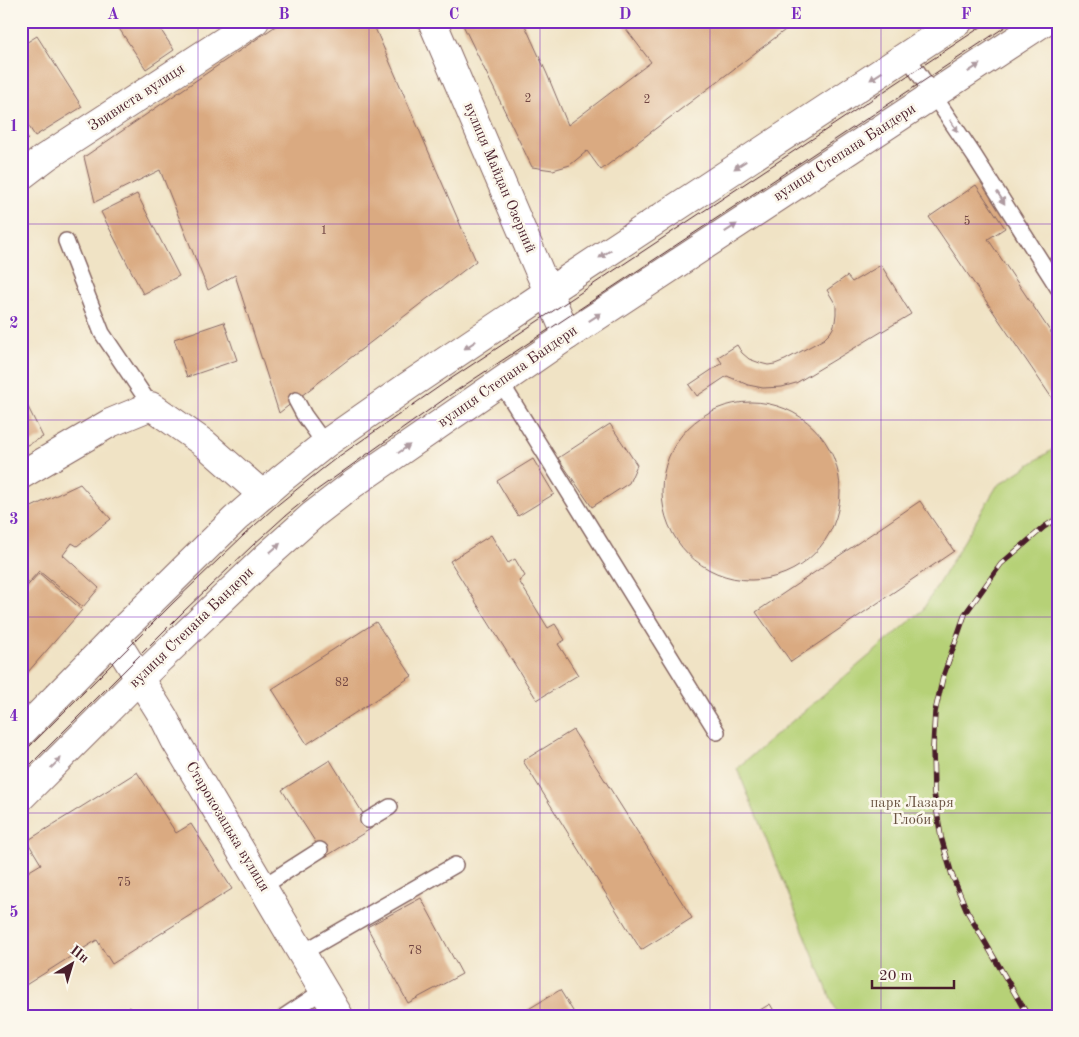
<svg xmlns="http://www.w3.org/2000/svg" width="1079" height="1037" viewBox="0 0 1079 1037" font-family="'Old Standard TT',serif">
	<style>
		.green { fill: #b6d177; stroke: #807851 }
		.building { fill: #daaa81 }
		.lines { fill: none; stroke-linecap: round; stroke-linejoin: round }
		.service-casing { stroke: #846461; stroke-width: 18 }
		.minor-casing { stroke: #846461; stroke-width: 30 }
		.tertiary-casing { stroke: #846461; stroke-width: 30 }
		.primary-casing { stroke: #846461; stroke-width: 30 }
		.service { stroke: #fff; stroke-width: 15 }
		.minor { stroke: #fff; stroke-width: 28 }
		.tertiary { stroke: #fff; stroke-width: 28 }
		.primary { stroke: #fff; stroke-width: 28 }
		.tram { stroke: #4a1f2b; stroke-width: 1 }
		.rail-casing { stroke: #4a1f2b; stroke-width: 5.5 }
		.rail { stroke: #fbf7ec; stroke-width: 4; stroke-dasharray: 11; stroke-linecap: butt }
		.oneway { fill: #ae9aa0 }
		.grid { fill: none; stroke: #7b2cbf; stroke-width: 1; stroke-opacity: 0.55 }
		.labels { text-anchor: middle; dominant-baseline: central; stroke-width: 5; stroke-linejoin: round; paint-order: stroke }
		.number-label { font-size: 12px; fill: #6e4240 }
		.street-label { font-size: 15px; fill: #4a1f2b; stroke: #fbf7ec }
		.park-label { font-size: 15px; fill: #6a5442; stroke: #fbf7ec }
		.neatline { fill: none; stroke: #7b2cbf; stroke-width: 2 }
		.grid-label { font-size: 16px; text-anchor: middle; font-weight: bold; fill: #7b2cbf }
	</style>
	<rect width="100%" height="100%" fill="#fbf7ec"/>
	<filter id="ink" filterUnits="userSpaceOnUse"><feTurbulence type="fractalNoise" baseFrequency=".02" numOctaves="2"/><feDisplacementMap in="SourceGraphic" scale="10" xChannelSelector="R" yChannelSelector="G"/><feConvolveMatrix kernelMatrix="1 2 1 2 8 2 1 2 1" color-interpolation-filters="sRGB"/></filter>
	<filter id="wash" filterUnits="userSpaceOnUse"><feTurbulence type="fractalNoise" baseFrequency=".0096" numOctaves="4" result="noise"/><feDisplacementMap in="SourceGraphic" scale="20" xChannelSelector="R" yChannelSelector="G"/><feGaussianBlur stdDeviation="1.12" result="paint"/><feColorMatrix in="noise" values="0 0 0 0 0 0 0 0 0 0 0 0 0 0 0 0 0 1.4 0 .05"/><feComposite in="paint" operator="in"/></filter>
	<g filter="url(#wash)">
		<rect width="100%" height="100%" fill="#f0e3c5"/>
		<polygon class="green" points="1058,446 1058,1016 838,1016 737,768 922,611 997,486"/>
		<g id="blocks">
			<g class="building">
				<polygon points="114,21 155,21 174,50 146,69"/>
				<polygon points="283,21 372,21 476,261 279,413 235,275 208,290 160,170 95,202 84,157"/>
				<polygon points="461,21 523,21 547,74 568,125 651,62 620,21 797,21 601,170 587,151 570,165 553,170 532,167"/>
				<polygon points="37,36 82,107 35,136 21,114 21,46"/>
				<polygon points="21,129 28,139 21,145"/>
				<polygon points="976,185 1005,228 988,239 1058,343 1058,407 929,217"/>
				<polygon points="137,194 179,276 143,294 101,212"/>
				<polygon points="881,265 911,314 796,383 782,387 763,388 748,385 727,376 697,396 689,385 722,363 718,357 737,345 742,353 749,359 760,363 768,365 775,364 785,360 824,339 830,333 833,328 835,322 836,314 836,305 827,290 847,276 852,282"/>
				<polygon points="224,322 237,360 187,377 174,339"/>
				<circle cx="751" cy="491" r="89"/>
				<polygon points="28,407 43,437 21,448 21,410"/>
				<polygon points="610,424 637,465 629,483 592,507 558,458"/>
				<polygon points="533,459 554,494 518,516 497,481"/>
				<polygon points="80,484 111,519 77,546 72,543 63,555 99,588 83,607 39,571 21,591 21,512"/>
				<polygon points="920,501 954,551 791,662 756,612"/>
				<polygon points="491,535 508,563 515,559 525,576 519,581 548,628 555,624 565,640 558,644 578,675 537,700 450,561"/>
				<polygon points="39,573 82,610 21,680 21,593"/>
				<polygon points="376,622 412,676 307,744 272,689"/>
				<polygon points="573,730 692,918 641,950 523,761"/>
				<polygon points="330,760 372,828 325,857 282,790"/>
				<polygon points="137,772 176,833 191,824 232,889 112,964 97,940 21,988 21,876 41,864 27,841"/>
				<polygon points="421,898 462,974 408,1003 367,927"/>
				<polygon points="560,990 576,1016 517,1016"/>
				<polygon points="770,1004 777,1016 750,1016"/>
				<polygon points="130,1007 136,1016 116,1016"/>
			</g>
		</g>
	</g>
	<g filter="url(#ink)">
		<use href="#blocks" fill-opacity="0" stroke="#846461" stroke-width="1"/>
		<g class="lines">
			<defs>
				<g id="service">
					<polyline points="907,56 975,157 1058,288"/>
					<polyline points="66,241 102,333 151,406"/>
					<polyline points="500,381 717,732"/>
					<polyline points="296,400 304,415 325,444"/>
					<polyline points="368,820 390,807"/>
					<polyline points="262,887 320,850"/>
					<polyline points="302,953 455,865"/>
					<polyline points="285,1016 324,990"/>
				</g>
				<g id="minor">
					<polyline points="432,21 567,336"/>
					<polyline points="21,176 46,157 255,21"/>
					<polyline points="21,475 110,423 151,406 205,444 263,495"/>
				</g>
				<polyline id="tertiary" points="114,638 164,718 175,740 339,1016"/>
				<g id="primary">
					<polyline points="21,733 114,638 235,519 280,480 325,444 408,386 548,292 959,21"/>
					<polyline points="21,797 139,679 265,558 313,515 353,484 567,336 1045,21"/>
				</g>
			</defs>
			<use href="#service" class="service-casing"/>
			<use href="#minor" class="minor-casing"/>
			<use href="#tertiary" class="tertiary-casing"/>
			<use href="#primary" class="primary-casing"/>
			<use href="#service" class="service"/>
			<use href="#minor" class="minor"/>
			<use href="#tertiary" class="tertiary"/>
			<use href="#primary" class="primary"/>
			<g class="tram">
				<polyline points="21,755 174,602 244,535 275,507 307,481 335,459 443,384 990,21"/>
				<polyline points="21,774 185,610 253,545 285,516 317,490 450,395 1014,21"/>
			</g>
			<defs>
				<polyline id="rail" points="1028,1016 967,911 952,875 941,837 934,793 933,748 935,712 943,677 965,614 1001,564 1044,527 1058,518"/>
			</defs>
			<use href="#rail" class="rail-casing"/>
			<use href="#rail" class="rail"/>
		</g>
		<defs><path id="oneway-solid" d="M-6-.8H1V-3.2L6.5 0L1 3.2V.8H-6Z" transform="scale(1.25)"/></defs>
		<g class="oneway">
			<use href="#oneway-solid" transform="translate(974 68) rotate(-34)"/>
			<use href="#oneway-solid" transform="translate(876 76) rotate(147)"/>
			<use href="#oneway-solid" transform="translate(954 126) rotate(56)"/>
			<use href="#oneway-solid" transform="translate(740 165) rotate(147)"/>
			<use href="#oneway-solid" transform="translate(1001 198) rotate(58)"/>
			<use href="#oneway-solid" transform="translate(731 228) rotate(-33)"/>
			<use href="#oneway-solid" transform="translate(605 254) rotate(147)"/>
			<use href="#oneway-solid" transform="translate(595 317) rotate(-33)"/>
			<use href="#oneway-solid" transform="translate(470 345) rotate(146)"/>
			<use href="#oneway-solid" transform="translate(404 449) rotate(-35)"/>
			<use href="#oneway-solid" transform="translate(275 548) rotate(-41)"/>
			<use href="#oneway-solid" transform="translate(56 763) rotate(-45)"/>
		</g>
	</g>
	<path class="grid" d="M198,21v995M369,21v995M540,21v995M710,21v995M881,21v995M21,224h1037M21,420h1037M21,617h1037M21,813h1037"/>
	<g class="labels">
		<g class="number-label">
			<text x="528" y="99">2</text>
			<text x="647" y="100">2</text>
			<text x="967" y="222">5</text>
			<text x="324" y="231">1</text>
			<text x="342" y="683">82</text>
			<text x="124" y="883">75</text>
			<text x="415" y="951">78</text>
		</g>
		<g class="street-label">
			<text transform="translate(137 98) rotate(-33)">Звивиста вулиця</text>
			<text transform="translate(845 153) rotate(-33)">вулиця Степана Бандери</text>
			<text transform="translate(499 178) rotate(67)">вулиця Майдан Озерний</text>
			<text transform="translate(508 377) rotate(-35)">вулиця Степана Бандери</text>
			<text transform="translate(192 628) rotate(-44)">вулиця Степана Бандери</text>
			<text transform="translate(227 827) rotate(59)">Старокозацька вулиця</text>
		</g>
		<g class="park-label">
			<text x="912" y="803">парк Лазаря<tspan x="912" dy="17">Глоби</tspan></text>
		</g>
	</g>
	<rect width="1079" height="1037" fill="none" stroke="#fbf7ec" stroke-width="55"/>
	<g transform="translate(72 964) rotate(38)" stroke="#fbf7ec" stroke-width="4" paint-order="stroke">
	<path d="M0-4L9 19L0 12L-9 19Z" fill="#4a1f2b"/>
	<text y="-8" font-size="14" font-weight="bold" text-anchor="middle" fill="#4a1f2b">Пн</text>
	</g>
	<path d="M872 980v8h82v-8" fill="none" stroke="#4a1f2b" stroke-width="2.5"/>
	<text x="879" y="980" font-size="15" fill="#4a1f2b" stroke="#fbf7ec" stroke-width="4" paint-order="stroke">20 m</text>
	<rect x="28" y="28" width="1024" height="982" class="neatline"/>
	<g class="grid-label">
		<text x="113" y="19">A</text>
		<text x="284" y="19">B</text>
		<text x="454" y="19">C</text>
		<text x="625" y="19">D</text>
		<text x="796" y="19">E</text>
		<text x="966" y="19">F</text>
		<text x="14" y="131">1</text>
		<text x="14" y="328">2</text>
		<text x="14" y="524">3</text>
		<text x="14" y="721">4</text>
		<text x="14" y="917">5</text>
	</g>
</svg>
